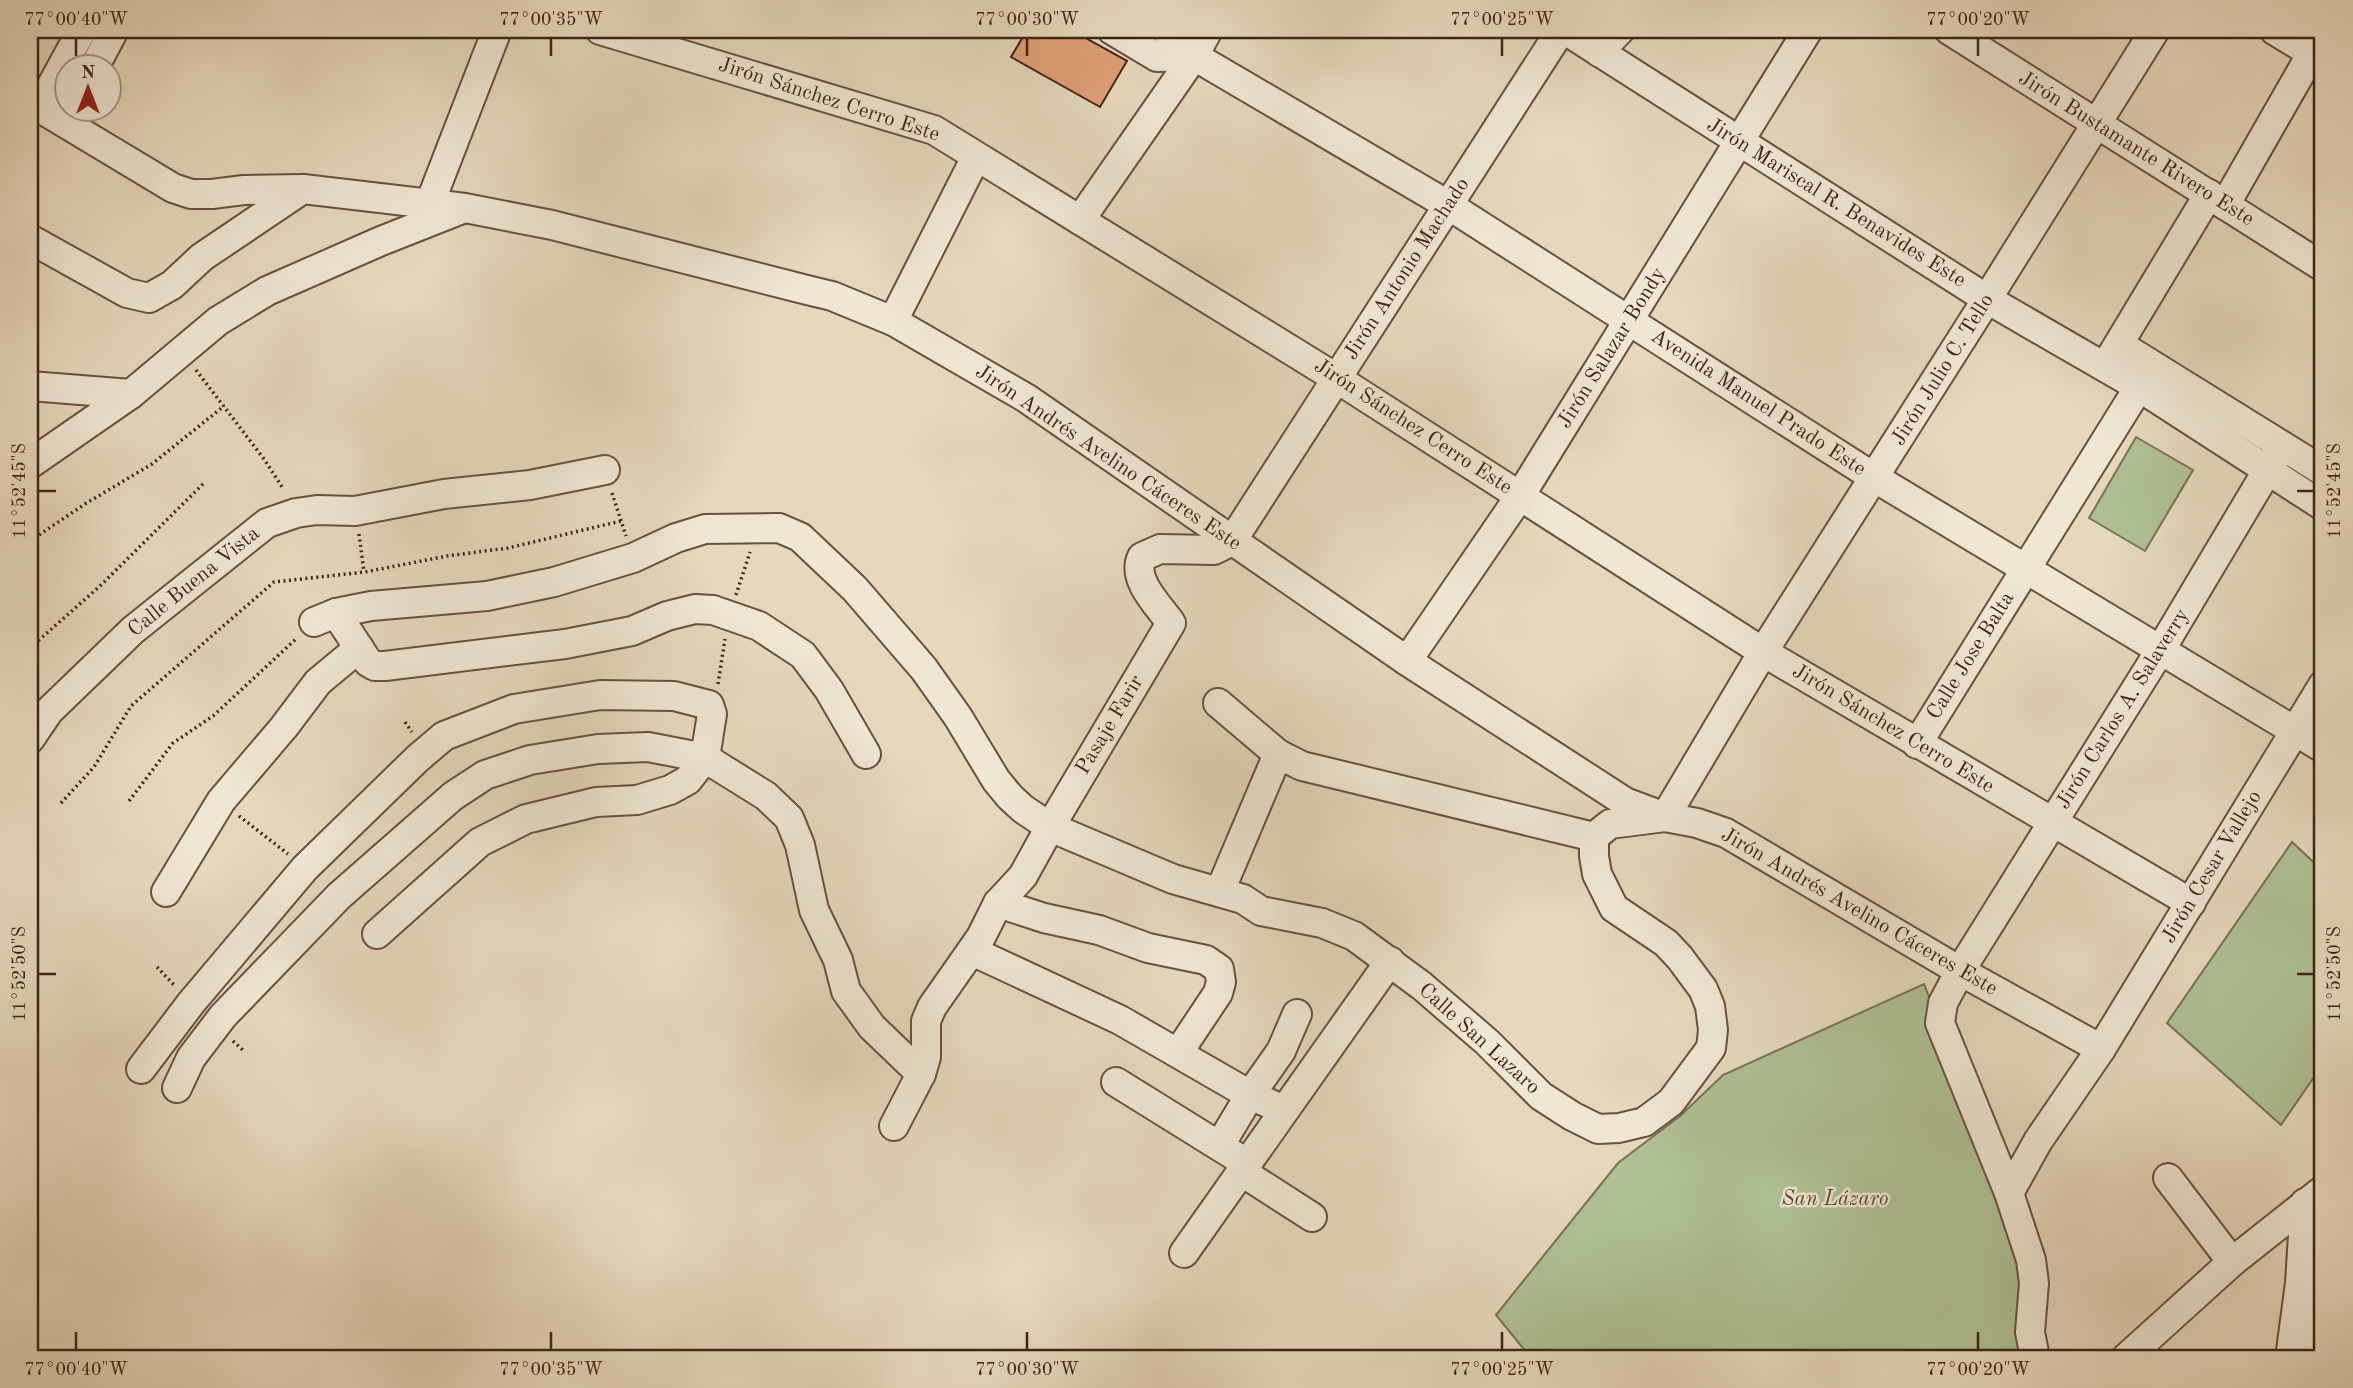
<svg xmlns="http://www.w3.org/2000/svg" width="2353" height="1388" viewBox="0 0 2353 1388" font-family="'Old Standard TT',serif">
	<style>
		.green { fill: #afc095; stroke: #787255; stroke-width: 2 }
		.building { fill: #df9f77; stroke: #422315; stroke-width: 2 }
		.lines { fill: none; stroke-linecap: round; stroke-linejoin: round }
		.minor-casing { stroke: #6b503f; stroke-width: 32 }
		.path { stroke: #422315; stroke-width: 3.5; stroke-dasharray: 2 3.5; stroke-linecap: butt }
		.minor { stroke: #efe6d4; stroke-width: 28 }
		.ticks { fill: none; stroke: #422315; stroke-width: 2.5 }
		.labels { text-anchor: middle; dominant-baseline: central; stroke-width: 5; stroke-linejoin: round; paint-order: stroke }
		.street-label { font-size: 21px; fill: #422315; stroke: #efe6d4 }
		.park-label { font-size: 21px; font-style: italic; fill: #5d4a35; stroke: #efe6d4 }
		.neatline { fill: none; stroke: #422315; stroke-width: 2.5 }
		.ticks-label { font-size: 18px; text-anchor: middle; fill: #422315 }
	</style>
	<rect width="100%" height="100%" fill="#e6d8bd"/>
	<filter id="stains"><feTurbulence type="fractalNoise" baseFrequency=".00286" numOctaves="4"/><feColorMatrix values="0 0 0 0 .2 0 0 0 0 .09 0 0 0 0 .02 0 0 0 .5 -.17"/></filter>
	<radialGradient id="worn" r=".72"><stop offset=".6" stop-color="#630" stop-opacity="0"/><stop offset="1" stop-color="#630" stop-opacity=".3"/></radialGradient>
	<g class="green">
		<polygon points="2136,437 2193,470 2145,551 2089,518"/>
		<polygon points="2292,842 2323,871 2323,1064 2281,1125 2167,1023"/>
		<polygon points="1924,984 2020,1231 2042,1358 1531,1358 1496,1315 1618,1163 1680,1116 1723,1075"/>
	</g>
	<polygon class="building" points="1027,30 1071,30 1127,61 1100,107 1011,57"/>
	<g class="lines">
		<defs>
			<g id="minor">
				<polyline points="600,30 934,130 1336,378 1763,652 2191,903"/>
				<polyline points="1112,30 1157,57 1194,56"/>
				<polyline points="1166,30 1194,56 1448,205 1875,478 2323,748"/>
				<polyline points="1565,30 1987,299 2139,387 2323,506"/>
				<polyline points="1949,30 2323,267"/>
				<polyline points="2274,30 2323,60"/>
				<polyline points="1599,52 1620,30"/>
				<polyline points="95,66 114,30"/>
				<polyline points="30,102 173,188 191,194 212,194 244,190 303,189 465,208 552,225 807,290 832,296 893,321 1026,398 1407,661 1625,802 1665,817 1697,823 1726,833 1960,971 2101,1049"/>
				<polyline points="40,107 82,30"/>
				<polyline points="430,203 497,30"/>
				<polyline points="2225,205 2312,53"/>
				<polyline points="1080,220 1194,56 1208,30"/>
				<polyline points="30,239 127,293 149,298 172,285 202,257 303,189"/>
				<polyline points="893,321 976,157"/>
				<polyline points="2120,345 2323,471"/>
				<polyline points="2109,360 2209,194"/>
				<polyline points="30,386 131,394"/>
				<polyline points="30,464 131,394 218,321 267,291 381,241 462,209"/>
				<polyline points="336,613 368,662 375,666 385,666 565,644 632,631 667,616 695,609 713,610 759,626 803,655 829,690 866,754"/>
				<polyline points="314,622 336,613 371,606 487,596 554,582 633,558 676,538 705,529 779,528 800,537 855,589 924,669 958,717 996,780 1010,797 1023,809 1050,827 1173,879 1243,899 1261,911 1322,923 1354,936 1422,986 1487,1042 1541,1096 1572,1116 1598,1129 1619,1128 1644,1122 1671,1102 1711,1048 1713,1030 1710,1006 1703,989 1680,958 1666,943 1614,908 1597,874 1594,856 1594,837 1610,824 1665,817 1763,652 1987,299 2155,30"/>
				<polyline points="1407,661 1520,496 1808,30"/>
				<polyline points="1218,703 1278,754 1302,766 1594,837"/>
				<polyline points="30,739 49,711 133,630 267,523 296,513 317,510 355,511 444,494 530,485 605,470"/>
				<polyline points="1917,744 2139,387"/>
				<polyline points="1220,891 1278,754"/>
				<polyline points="166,892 221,801 284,727 318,682 359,648"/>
				<polyline points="998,903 1044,918 1099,930 1148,948 1206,960 1219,969 1221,982 1218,993 1178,1053"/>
				<polyline points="972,951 1120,1020 1250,1095 1284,1110"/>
				<polyline points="141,1069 191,1003 305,868 417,759 444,736 514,709 600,695 674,696 709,705 712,714 705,758 688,780 670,790 637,800 596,802 526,819 480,842 377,934"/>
				<polyline points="1116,1082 1248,1164"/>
				<polyline points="177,1088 191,1058 223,1016 339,896 453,796 485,775 530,760 598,749 648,747 705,758 766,796 789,818 800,845 814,910 838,960 846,991 872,1027 921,1074"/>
				<path d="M894,1126l27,-52 5,-17v-36l6,-14 49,-70 17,-34 25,-27 27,-49 121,-204c-13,-18 -40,-44 -29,-66l18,-8 54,1 18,-9 329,-511"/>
				<polyline points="1220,1145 1250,1095 1281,1051 1297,1014"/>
				<polyline points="1242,1172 1312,1217"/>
				<polyline points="2168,1178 2232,1262"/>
				<polyline points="2009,1193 2038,1141 2101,1049 2323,685"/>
				<polyline points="1184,1253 1390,961"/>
				<polyline points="2035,1358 2030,1332 2034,1283 2031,1260 2009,1193 1940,1023 1943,1003 1960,971 2161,649 2282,446"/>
				<polyline points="2126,1358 2232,1262 2323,1190"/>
				<polyline points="2290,1358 2300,1283 2305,1203"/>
				<polyline points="2319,1358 2323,1255"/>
			</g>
		</defs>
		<use href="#minor" class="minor-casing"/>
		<g class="path">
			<polyline points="196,370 264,459 282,487"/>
			<polyline points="612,493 626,536"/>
			<polyline points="359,534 364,572"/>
			<polyline points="30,541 85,504 152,464 224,406"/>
			<polyline points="736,595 750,552"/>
			<polyline points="30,648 100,586 205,482"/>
			<polyline points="718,684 725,639"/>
			<polyline points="405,722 412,732"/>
			<polyline points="129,801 173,743 213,716 297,638"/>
			<polyline points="61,803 94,767 131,706 274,582 365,572 447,556 508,548 621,521"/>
			<polyline points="239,816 288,854"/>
			<polyline points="157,967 174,985"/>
			<polyline points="233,1041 245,1052"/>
		</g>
		<use href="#minor" class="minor"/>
	</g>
	<path class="ticks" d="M76,38v18M551,38v18M1027,38v18M1502,38v18M1978,38v18M38,491h18M2297,491h17M38,974h18M2297,974h17M76,1332v18M551,1332v18M1027,1332v18M1502,1332v18M1978,1332v18"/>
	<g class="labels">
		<g class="street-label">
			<text transform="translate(829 100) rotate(18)">Jirón Sánchez Cerro Este</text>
			<text transform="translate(2136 149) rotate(32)">Jirón Bustamante Rivero Este</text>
			<text transform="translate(1836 203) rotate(32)">Jirón Mariscal R. Benavides Este</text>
			<text transform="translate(1407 269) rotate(-57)">Jirón Antonio Machado</text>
			<text transform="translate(1612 348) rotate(-58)">Jirón Salazar Bondy</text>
			<text transform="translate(1943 370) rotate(-58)">Jirón Julio C. Tello</text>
			<text transform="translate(1758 403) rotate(33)">Avenida Manuel Prado Este</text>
			<text transform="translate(1413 427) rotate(33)">Jirón Sánchez Cerro Este</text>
			<text transform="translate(1108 458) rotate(34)">Jirón Andrés Avelino Cáceres Este</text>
			<text transform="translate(194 582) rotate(-39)">Calle Buena Vista</text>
			<text transform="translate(1971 656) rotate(-58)">Calle Jose Balta</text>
			<text transform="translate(2123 709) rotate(-58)">Jirón Carlos A. Salaverry</text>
			<text transform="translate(1110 725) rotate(-59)">Pasaje Farir</text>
			<text transform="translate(1893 729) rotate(31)">Jirón Sánchez Cerro Este</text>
			<text transform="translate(2212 867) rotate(-59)">Jirón Cesar Vallejo</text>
			<text transform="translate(1859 912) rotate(30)">Jirón Andrés Avelino Cáceres Este</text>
			<text transform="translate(1479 1039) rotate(42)">Calle San Lazaro</text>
		</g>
		<g class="park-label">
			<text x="1835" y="1199">San Lázaro</text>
		</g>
	</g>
	<rect width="2353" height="1388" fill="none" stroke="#e6d8bd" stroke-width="77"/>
	<g transform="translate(88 88)"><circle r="33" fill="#efe6d4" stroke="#aa9888" stroke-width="2"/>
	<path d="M0-5L12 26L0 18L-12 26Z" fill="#8f2418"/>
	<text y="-10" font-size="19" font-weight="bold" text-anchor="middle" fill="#422315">N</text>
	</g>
	<rect x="38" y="38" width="2276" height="1312" class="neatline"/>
	<g class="ticks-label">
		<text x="76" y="25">77°00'40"W</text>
		<text x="551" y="25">77°00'35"W</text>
		<text x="1027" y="25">77°00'30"W</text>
		<text x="1502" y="25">77°00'25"W</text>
		<text x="1978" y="25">77°00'20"W</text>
		<text transform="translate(19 491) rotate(-90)" y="6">11°52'45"S</text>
		<text transform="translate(2334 491) rotate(-90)" y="6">11°52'45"S</text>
		<text transform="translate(19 974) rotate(-90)" y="6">11°52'50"S</text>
		<text transform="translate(2334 974) rotate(-90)" y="6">11°52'50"S</text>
		<text x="76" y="1375">77°00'40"W</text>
		<text x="551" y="1375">77°00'35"W</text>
		<text x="1027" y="1375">77°00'30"W</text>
		<text x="1502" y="1375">77°00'25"W</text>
		<text x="1978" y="1375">77°00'20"W</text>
	</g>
	<rect width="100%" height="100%" filter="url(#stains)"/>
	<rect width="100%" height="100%" fill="url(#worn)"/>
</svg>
